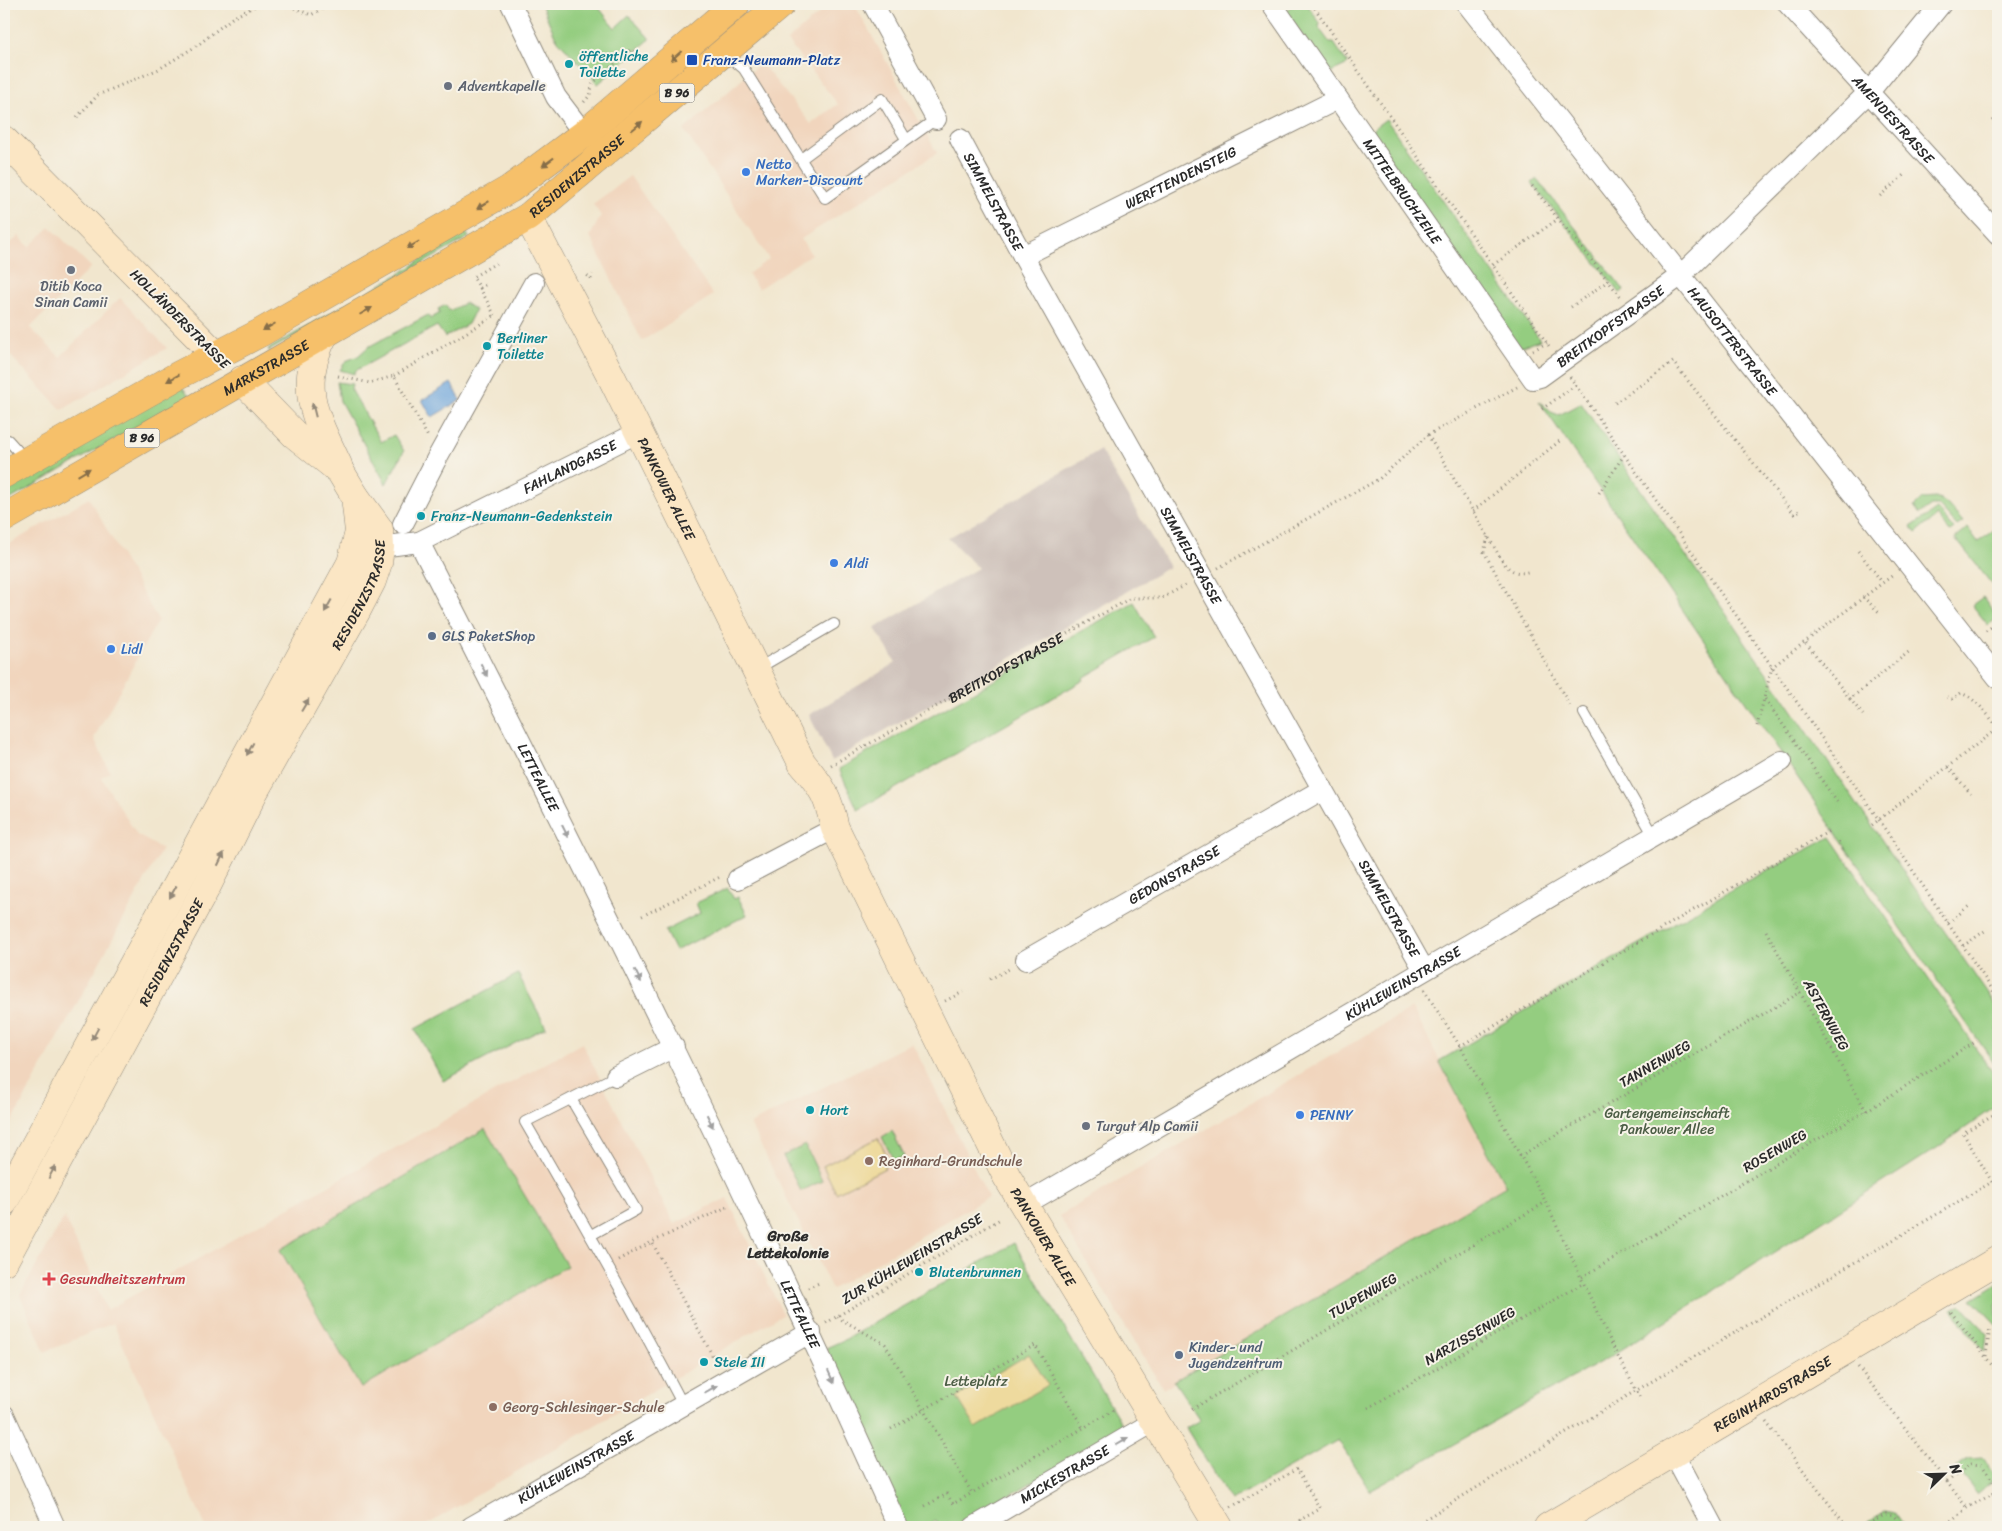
<svg xmlns="http://www.w3.org/2000/svg" width="2002" height="1531" viewBox="0 0 2002 1531" font-family="Sriracha,sans-serif">
	<style>
		.built { fill: #f1d5bd }
		.industrial { fill: #cec1ba }
		.green { fill: #94cd80; stroke: #607c56 }
		.sand { fill: #eeda9e; stroke: #8c8264 }
		.water { fill: #6da5dc; stroke: #4c6884 }
		.lines { fill: none; stroke-linecap: round; stroke-linejoin: round }
		.lane-casing { stroke: #8e887c; stroke-width: 12 }
		.street-casing { stroke: #8e887c; stroke-width: 22 }
		.secondary-casing { stroke: #8e887c; stroke-width: 29 }
		.primary-casing { stroke: #8e887c; stroke-width: 29 }
		.path { stroke: #8e887c; stroke-width: 3; stroke-dasharray: 1 4; stroke-linecap: butt }
		.lane { stroke: #fff; stroke-width: 10 }
		.street { stroke: #fff; stroke-width: 20 }
		.secondary { stroke: #fbe6c4; stroke-width: 28 }
		.primary { stroke: #f6c06b; stroke-width: 28 }
		.oneway { fill: #866e48 }
		.oneway2 { fill: #938878 }
		.oneway3 { fill: #a0a0a0 }
		.transit-dot { fill: #1a4fb4; stroke: #f7f3e8; stroke-width: 2 }
		.culture-dot { fill: #0f9aa8; stroke: #f7f3e8; stroke-width: 2 }
		.worship-dot { fill: #6b7280; stroke: #f7f3e8; stroke-width: 2 }
		.shop-dot { fill: #3f7fe0; stroke: #f7f3e8; stroke-width: 2 }
		.service-dot { fill: #5c6f8a; stroke: #f7f3e8; stroke-width: 2 }
		.education-dot { fill: #8d6e63; stroke: #f7f3e8; stroke-width: 2 }
		.health-dot { fill: #e0444e; stroke: #f7f3e8; stroke-width: 2 }
		.labels { text-anchor: middle; dominant-baseline: central; stroke-width: 4; stroke-linejoin: round; paint-order: stroke }
		.shield { fill: #f7f3e8; stroke: #686764; stroke-width: 1 }
		.shield-label { font-size: 12px; font-weight: bold; fill: #2b2b2b }
		.culture-label { font-size: 14px; fill: #0d838f; stroke: #f7f3e8; text-anchor: start }
		.transit-label { font-size: 14px; fill: #164399; stroke: #f7f3e8; text-anchor: start }
		.worship-label { font-size: 14px; fill: #5b616d; stroke: #f7f3e8; text-anchor: start }
		.street-label { font-size: 14px; fill: #2b2b2b; stroke: #f7f3e8 }
		.shop-label { font-size: 14px; fill: #366cbe; stroke: #f7f3e8; text-anchor: start }
		.service-label { font-size: 14px; fill: #4e5e75; stroke: #f7f3e8; text-anchor: start }
		.park-label { font-size: 14px; fill: #4a5c44; stroke: #f7f3e8 }
		.education-label { font-size: 14px; fill: #785e54; stroke: #f7f3e8; text-anchor: start }
		.health-label { font-size: 14px; fill: #be3a42; stroke: #f7f3e8; text-anchor: start }
		.neighbourhood-label { font-size: 15px; font-weight: bold; fill: #2b2b2b; stroke: #f7f3e8 }
	</style>
	<rect width="100%" height="100%" fill="#f7f3e8"/>
	<filter id="ink" filterUnits="userSpaceOnUse"><feTurbulence type="fractalNoise" baseFrequency=".02" numOctaves="2"/><feDisplacementMap in="SourceGraphic" scale="10" xChannelSelector="R" yChannelSelector="G"/><feConvolveMatrix kernelMatrix="1 2 1 2 8 2 1 2 1" color-interpolation-filters="sRGB"/></filter>
	<filter id="wash" filterUnits="userSpaceOnUse"><feTurbulence type="fractalNoise" baseFrequency=".0096" numOctaves="4" result="noise"/><feDisplacementMap in="SourceGraphic" scale="20" xChannelSelector="R" yChannelSelector="G"/><feGaussianBlur stdDeviation="1.12" result="paint"/><feColorMatrix in="noise" values="0 0 0 0 0 0 0 0 0 0 0 0 0 0 0 0 0 1.4 0 .05"/><feComposite in="paint" operator="in"/></filter>
	<g filter="url(#wash)">
		<rect width="100%" height="100%" fill="#f1e6ce"/>
		<g class="built">
			<polygon points="830,4 856,7 937,153 801,239 811,254 758,289 748,274 769,259 684,130 761,63 811,124 838,104 787,41"/>
			<polygon points="630,176 713,295 642,341 590,236 601,216 593,204"/>
			<polygon points="50,227 91,267 30,328 60,357 120,298 167,348 62,410 4,349 4,236 11,243 17,238 17,234 29,247"/>
			<polygon points="89,498 158,620 94,738 110,772 101,777 137,835 162,849 4,1136 4,779 6,778 4,773 4,547"/>
			<polygon points="1412,1008 1506,1186 1163,1389 1059,1216"/>
			<polygon points="582,1043 674,1224 727,1198 783,1314 423,1527 206,1527 113,1323 45,1352 20,1295 64,1217 107,1310"/>
			<polygon points="912,1043 988,1197 832,1289 750,1124"/>
		</g>
		<polygon class="industrial" points="1100,450 1169,567 832,761 809,715 896,663 875,628 978,568 948,538"/>
		<g class="green">
			<polygon points="541,4 596,4 615,28 629,15 650,39 598,84 556,38"/>
			<polygon points="1295,4 1307,4 1320,23 1319,28 1330,43 1334,43 1348,64 1329,73 1285,11"/>
			<polygon points="1386,119 1540,340 1518,348 1370,131"/>
			<polygon points="1537,179 1624,290 1620,293 1532,183"/>
			<polygon points="462,226 469,237 269,351 268,349 411,267"/>
			<polygon points="465,303 475,310 468,324 445,337 437,326 355,371 354,374 340,370 346,361 358,356 368,347 428,315 430,319 440,313 438,309 446,305 449,311"/>
			<polygon points="337,382 352,384 351,389 381,442 394,435 404,451 386,484 340,401"/>
			<polygon points="181,386 190,396 4,503 4,484"/>
			<polygon points="1539,401 1551,412 1559,415 1581,403 1998,1009 1998,1069"/>
			<polygon points="1936,498 1946,503 1963,522 1957,526 1939,506 1931,506 1920,514 1914,507 1922,499"/>
			<polygon points="1937,509 1954,529 1950,532 1937,516 1916,533 1911,527"/>
			<polygon points="1968,528 1978,542 1995,529 1998,532 1998,583 1994,587 1955,538"/>
			<polygon points="1983,597 1998,618 1988,625 1972,605"/>
			<polygon points="1134,602 1154,637 1083,678 1084,680 858,810 839,769 1063,641"/>
			<polygon points="1831,837 1998,1080 1998,1105 1937,1148 1613,1355 1370,1491 1338,1440 1231,1501 1186,1428 1200,1420 1174,1381 1506,1186 1439,1061 1741,884"/>
			<polygon points="728,888 734,899 738,897 747,915 675,951 665,931 700,913 696,903"/>
			<polygon points="518,974 546,1027 443,1081 415,1029"/>
			<polygon points="485,1129 567,1266 361,1388 280,1250"/>
			<polygon points="892,1131 904,1156 894,1161 882,1137"/>
			<polygon points="805,1145 822,1181 801,1191 783,1156"/>
			<polygon points="1014,1243 1124,1428 956,1527 940,1527 936,1520 927,1525 928,1527 906,1527 826,1348 846,1339"/>
			<polygon points="1998,1283 1998,1303 1996,1304 1998,1326 1972,1299"/>
			<polygon points="1961,1305 1987,1333 1985,1352 1952,1310"/>
			<polygon points="1983,1458 1997,1477 1977,1494 1956,1467 1968,1459"/>
			<polygon points="1886,1511 1895,1513 1906,1527 1866,1527 1864,1524"/>
		</g>
		<g class="sand">
			<polygon points="878,1138 887,1156 881,1159 885,1168 836,1193 823,1166"/>
			<polygon points="1029,1354 1048,1385 976,1428 957,1397"/>
		</g>
		<polygon class="water" points="451,383 461,400 432,417 422,400"/>
	</g>
	<g filter="url(#ink)">
		<g class="lines">
			<defs>
				<g id="lane">
					<polyline points="726,54 744,69 825,198 936,119"/>
					<polyline points="801,159 882,99 906,139"/>
					<polyline points="8,440 26,460"/>
					<polyline points="757,669 834,624"/>
					<polyline points="1584,713 1654,836"/>
					<path d="M616,1076l-91,46c54,93 108,187 158,283"/>
					<polyline points="571,1099 636,1210 591,1235"/>
				</g>
				<g id="street">
					<polyline points="511,4 556,97 584,134"/>
					<polyline points="873,4 936,119"/>
					<path id="s2" d="M1272,4l261,375 7,-2 140,-101 189,-184 72,-88"/>
					<path id="s3" d="M1467,4l531,674"/>
					<path id="s4" d="M1788,4l210,230"/>
					<path id="s5" d="M960,139l63,117 401,714"/>
					<path id="s6" d="M1023,256l315,-157"/>
					<polyline points="403,524 437,458 534,283"/>
					<path id="s7" d="M419,542c166,325 330,652 479,985"/>
					<path id="s8" d="M380,547l39,-5 220,-110"/>
					<polyline points="738,879 835,828"/>
					<path id="s9" d="M1026,960l297,-171"/>
					<polyline points="616,1076 674,1047"/>
					<path id="s10" d="M1024,1205l758,-444"/>
					<polyline points="4,1415 55,1527"/>
					<polyline points="1673,1452 1713,1527"/>
					<path id="s11" d="M471,1527l340,-195"/>
					<path id="s12" d="M974,1527l181,-106"/>
				</g>
				<g id="secondary">
					<polyline points="4,140 216,355"/>
					<path id="s13" d="M528,217l84,161 190,385c21,25 26,33 33,65l172,349 212,350"/>
					<path d="M324,335c-27,52 -9,81 14,130"/>
					<polyline points="4,1202 351,563 359,532 355,496"/>
					<path id="s14" d="M4,1261l204,-377 46,-92 103,-182 15,-29 6,-18 2,-16 -1,-18 -24,-33 -15,-25 -46,-37 -52,-54"/>
					<path id="s15" d="M1548,1527l450,-267"/>
				</g>
				<g id="primary">
					<polyline points="4,474 179,375 260,333 510,189 584,134 736,4"/>
					<path id="s16" d="M4,518l524,-301 253,-213"/>
				</g>
			</defs>
			<use href="#lane" class="lane-casing"/>
			<use href="#street" class="street-casing"/>
			<use href="#secondary" class="secondary-casing"/>
			<use href="#primary" class="primary-casing"/>
			<g class="path">
				<polyline points="285,4 311,15 327,6"/>
				<polyline points="1312,4 1551,349"/>
				<polyline points="584,102 590,95 593,83 631,49 639,59"/>
				<polyline points="77,117 98,95 159,69 198,45 232,18 259,4"/>
				<polyline points="1993,121 1998,116"/>
				<polyline points="1532,186 1621,297"/>
				<polyline points="1880,196 1906,173"/>
				<polyline points="1493,265 1558,219"/>
				<polyline points="587,276 591,279 592,274"/>
				<polyline points="485,285 480,288 473,277 496,263"/>
				<polyline points="480,288 495,316"/>
				<polyline points="1571,307 1608,281"/>
				<polyline points="1533,350 1547,343"/>
				<polyline points="338,376 370,383 394,376 428,437"/>
				<polyline points="394,376 494,316"/>
				<polyline points="1570,377 1879,820 1998,998"/>
				<polyline points="1615,403 1673,362 1794,514 1799,511"/>
				<polyline points="1542,409 1576,385"/>
				<path d="M1428,435l75,127c8,10 15,13 28,9"/>
				<polyline points="1599,493 1624,455"/>
				<polyline points="1473,511 1562,439"/>
				<polyline points="1488,537 1484,552 1571,708"/>
				<polyline points="1858,551 1882,582"/>
				<polyline points="1218,568 1379,479 1428,435 1517,387"/>
				<polyline points="1863,597 1879,612"/>
				<polyline points="1986,631 1998,622"/>
				<polyline points="1806,643 1850,699 1910,651"/>
				<path d="M1947,697l5,2 9,-6c17,7 26,21 37,35"/>
				<polyline points="1765,699 1837,802"/>
				<polyline points="1850,699 1863,715"/>
				<polyline points="1757,726 1772,667 1893,575"/>
				<path id="s1" d="M831,765l300,-167h31l24,-13"/>
				<polyline points="1948,767 1971,794"/>
				<polyline points="1872,825 1998,728"/>
				<polyline points="1839,842 1841,840"/>
				<polyline points="642,916 720,877"/>
				<polyline points="1948,923 1969,906"/>
				<polyline points="1766,931 1866,1111"/>
				<polyline points="1963,946 1986,930"/>
				<polyline points="990,979 1011,968"/>
				<polyline points="1424,990 1460,1046 1546,1202 1616,1353 1641,1399"/>
				<polyline points="945,1001 963,992"/>
				<polyline points="1460,1046 1831,830"/>
				<polyline points="1520,1156 1801,992"/>
				<polyline points="618,1260 652,1242"/>
				<polyline points="1582,1277 1866,1111 1977,1041"/>
				<polyline points="808,1288 821,1282"/>
				<polyline points="1951,1312 1998,1373"/>
				<polyline points="837,1317 885,1344 972,1493 1116,1409"/>
				<polyline points="826,1323 1002,1218"/>
				<polyline points="1986,1356 1990,1327"/>
				<polyline points="717,1364 652,1242 729,1206"/>
				<polyline points="1858,1367 1967,1508"/>
				<polyline points="1368,1408 1584,1283"/>
				<polyline points="1192,1409 1546,1202"/>
				<polyline points="1766,1422 1847,1527"/>
				<polyline points="891,1429 1035,1345 1083,1428"/>
				<polyline points="1947,1482 1970,1464 1982,1465 1998,1488"/>
				<polyline points="925,1506 947,1494 953,1504 972,1493"/>
				<polyline points="1231,1507 1297,1469 1320,1509 1300,1520 1304,1527"/>
				<polyline points="1412,1527 1637,1390 1992,1182 1963,1133 1998,1112"/>
				<polyline points="1864,1527 1886,1514 1894,1516 1903,1527"/>
				<polyline points="1943,1527 1967,1508 1998,1491"/>
			</g>
			<use href="#lane" class="lane"/>
			<use href="#street" class="street"/>
			<use href="#secondary" class="secondary"/>
			<use href="#primary" class="primary"/>
		</g>
		<defs><path id="oneway-solid" d="M-6-.8H1V-3.2L6.5 0L1 3.2V.8H-6Z" transform="scale(1.25)"/></defs>
		<g class="oneway">
			<use href="#oneway-solid" transform="translate(676 56) rotate(139)"/>
			<use href="#oneway-solid" transform="translate(637 126) rotate(-40)"/>
			<use href="#oneway-solid" transform="translate(548 162) rotate(144)"/>
			<use href="#oneway-solid" transform="translate(483 205) rotate(149)"/>
			<use href="#oneway-solid" transform="translate(413 245) rotate(150)"/>
			<use href="#oneway-solid" transform="translate(366 311) rotate(-30)"/>
			<use href="#oneway-solid" transform="translate(269 327) rotate(150)"/>
			<use href="#oneway-solid" transform="translate(173 378) rotate(151)"/>
			<use href="#oneway-solid" transform="translate(84 472) rotate(-31)"/>
		</g>
		<g class="oneway2">
			<use href="#oneway-solid" transform="translate(314 410) rotate(-104)"/>
			<use href="#oneway-solid" transform="translate(328 606) rotate(119)"/>
			<use href="#oneway-solid" transform="translate(305 705) rotate(-59)"/>
			<use href="#oneway-solid" transform="translate(250 749) rotate(118)"/>
			<use href="#oneway-solid" transform="translate(221 859) rotate(-64)"/>
			<use href="#oneway-solid" transform="translate(173 892) rotate(119)"/>
			<use href="#oneway-solid" transform="translate(95 1034) rotate(118)"/>
			<use href="#oneway-solid" transform="translate(52 1172) rotate(-62)"/>
		</g>
		<g class="oneway3">
			<use href="#oneway-solid" transform="translate(484 670) rotate(63)"/>
			<use href="#oneway-solid" transform="translate(565 831) rotate(63)"/>
			<use href="#oneway-solid" transform="translate(638 976) rotate(63)"/>
			<use href="#oneway-solid" transform="translate(710 1121) rotate(64)"/>
			<use href="#oneway-solid" transform="translate(831 1377) rotate(66)"/>
			<use href="#oneway-solid" transform="translate(711 1389) rotate(-30)"/>
			<use href="#oneway-solid" transform="translate(1122 1441) rotate(-30)"/>
		</g>
	</g>
	<rect class="transit-dot" x="686" y="54" width="12" height="12" rx="2.5"/>
	<g class="culture-dot">
		<circle cx="569" cy="64" r="5"/>
		<circle cx="487" cy="346" r="5"/>
		<circle cx="421" cy="516" r="5"/>
		<circle cx="810" cy="1110" r="5"/>
		<circle cx="919" cy="1272" r="5"/>
		<circle cx="704" cy="1362" r="5"/>
	</g>
	<g class="worship-dot">
		<circle cx="448" cy="86" r="5"/>
		<circle cx="71" cy="270" r="5"/>
		<circle cx="1086" cy="1126" r="5"/>
	</g>
	<g class="shop-dot">
		<circle cx="746" cy="172" r="5"/>
		<circle cx="834" cy="563" r="5"/>
		<circle cx="111" cy="649" r="5"/>
		<circle cx="1300" cy="1115" r="5"/>
	</g>
	<g class="service-dot">
		<circle cx="432" cy="636" r="5"/>
		<circle cx="1179" cy="1355" r="5"/>
	</g>
	<g class="education-dot">
		<circle cx="869" cy="1161" r="5"/>
		<circle cx="493" cy="1407" r="5"/>
	</g>
	<path class="health-dot" d="M46.5 1271.5h5v5h5v5h-5v5h-5v-5h-5v-5h5z"/>
	<g class="labels">
		<g class="shield">
			<rect x="659.5" y="83.5" width="35" height="19" rx="4"/>
			<rect x="124.5" y="428.5" width="35" height="19" rx="4"/>
		</g>
		<g class="shield-label">
			<text x="677" y="93">B 96</text>
			<text x="142" y="438">B 96</text>
		</g>
		<g class="culture-label">
			<text x="579" y="56">öffentliche<tspan x="579" dy="16">Toilette</tspan></text>
			<text x="497" y="338">Berliner<tspan x="497" dy="16">Toilette</tspan></text>
			<text x="431" y="516">Franz-Neumann-Gedenkstein</text>
			<text x="820" y="1110">Hort</text>
			<text x="929" y="1272">Blutenbrunnen</text>
			<text x="714" y="1362">Stele III</text>
		</g>
		<g class="transit-label">
			<text x="703" y="60">Franz-Neumann-Platz</text>
		</g>
		<g class="worship-label">
			<text x="458" y="86">Adventkapelle</text>
			<text x="71" y="286" text-anchor="middle">Ditib Koca<tspan x="71" dy="16">Sinan Camii</tspan></text>
			<text x="1096" y="1126">Turgut Alp Camii</text>
		</g>
		<g class="street-label">
			<text stroke="none"><textPath href="#s4" startOffset="156">AMENDESTRASSE</textPath></text>
			<text stroke="none"><textPath href="#s16" startOffset="668">RESIDENZSTRASSE</textPath></text>
			<text stroke="none"><textPath href="#s6" startOffset="176">WERFTENDENSTEIG</textPath></text>
			<text stroke="none"><textPath href="#s2" startOffset="228">MITTELBRUCHZEILE</textPath></text>
			<text stroke="none"><textPath href="#s5" startOffset="71">SIMMELSTRASSE</textPath></text>
			<text transform="translate(180 319) rotate(45)">HOLLÄNDERSTRASSE</text>
			<text stroke="none"><textPath href="#s2" startOffset="551">BREITKOPFSTRASSE</textPath></text>
			<text stroke="none"><textPath href="#s3" startOffset="429">HAUSOTTERSTRASSE</textPath></text>
			<text stroke="none"><textPath href="#s16" startOffset="302">MARKSTRASSE</textPath></text>
			<text stroke="none"><textPath href="#s8" startOffset="208">FAHLANDGASSE</textPath></text>
			<text stroke="none"><textPath href="#s13" startOffset="305">PANKOWER ALLEE</textPath></text>
			<text stroke="none"><textPath href="#s5" startOffset="476">SIMMELSTRASSE</textPath></text>
			<text stroke="none"><textPath href="#s14" startOffset="756">RESIDENZSTRASSE</textPath></text>
			<text stroke="none"><textPath href="#s1" startOffset="200">BREITKOPFSTRASSE</textPath></text>
			<text stroke="none"><textPath href="#s7" startOffset="264">LETTEALLEE</textPath></text>
			<text stroke="none"><textPath href="#s9" startOffset="171">GEDONSTRASSE</textPath></text>
			<text stroke="none"><textPath href="#s5" startOffset="881">SIMMELSTRASSE</textPath></text>
			<text stroke="none"><textPath href="#s14" startOffset="351">RESIDENZSTRASSE</textPath></text>
			<text stroke="none"><textPath href="#s10" startOffset="439">KÜHLEWEINSTRASSE</textPath></text>
			<text transform="translate(1826 1015) rotate(61)">ASTERNWEG</text>
			<text transform="translate(1655 1064) rotate(-30)">TANNENWEG</text>
			<text transform="translate(1775 1151) rotate(-30)">ROSENWEG</text>
			<text stroke="none"><textPath href="#s13" startOffset="1144">PANKOWER ALLEE</textPath></text>
			<text transform="translate(912 1259) rotate(-31)">ZUR KÜHLEWEINSTRASSE</text>
			<text transform="translate(1363 1296) rotate(-30)">TULPENWEG</text>
			<text stroke="none"><textPath href="#s7" startOffset="861">LETTEALLEE</textPath></text>
			<text transform="translate(1470 1336) rotate(-30)">NARZISSENWEG</text>
			<text stroke="none"><textPath href="#s15" startOffset="261">REGINHARDSTRASSE</textPath></text>
			<text stroke="none"><textPath href="#s11" startOffset="121">KÜHLEWEINSTRASSE</textPath></text>
			<text stroke="none"><textPath href="#s12" startOffset="105">MICKESTRASSE</textPath></text>
		</g>
		<g class="shop-label">
			<text x="756" y="164">Netto<tspan x="756" dy="16">Marken-Discount</tspan></text>
			<text x="844" y="563">Aldi</text>
			<text x="121" y="649">Lidl</text>
			<text x="1310" y="1115">PENNY</text>
		</g>
		<g class="service-label">
			<text x="442" y="636">GLS PaketShop</text>
			<text x="1189" y="1347">Kinder- und<tspan x="1189" dy="16">Jugendzentrum</tspan></text>
		</g>
		<g class="park-label">
			<text x="1667" y="1113">Gartengemeinschaft<tspan x="1667" dy="16">Pankower Allee</tspan></text>
			<text x="976" y="1381">Letteplatz</text>
		</g>
		<g class="education-label">
			<text x="879" y="1161">Reginhard-Grundschule</text>
			<text x="503" y="1407">Georg-Schlesinger-Schule</text>
		</g>
		<g class="health-label">
			<text x="60" y="1279">Gesundheitszentrum</text>
		</g>
		<g class="neighbourhood-label">
			<text x="788" y="1236">Große<tspan x="788" dy="17">Lettekolonie</tspan></text>
		</g>
	</g>
	<rect width="2002" height="1531" fill="none" stroke="#f7f3e8" stroke-width="20"/>
	<g transform="translate(1944 1474) rotate(67)" stroke="#f7f3e8" stroke-width="4" paint-order="stroke">
	<path d="M0-4L9 19L0 12L-9 19Z" fill="#2b2b2b"/>
	<text y="-8" font-size="14" font-weight="bold" text-anchor="middle" fill="#2b2b2b">N</text>
	</g>
</svg>
